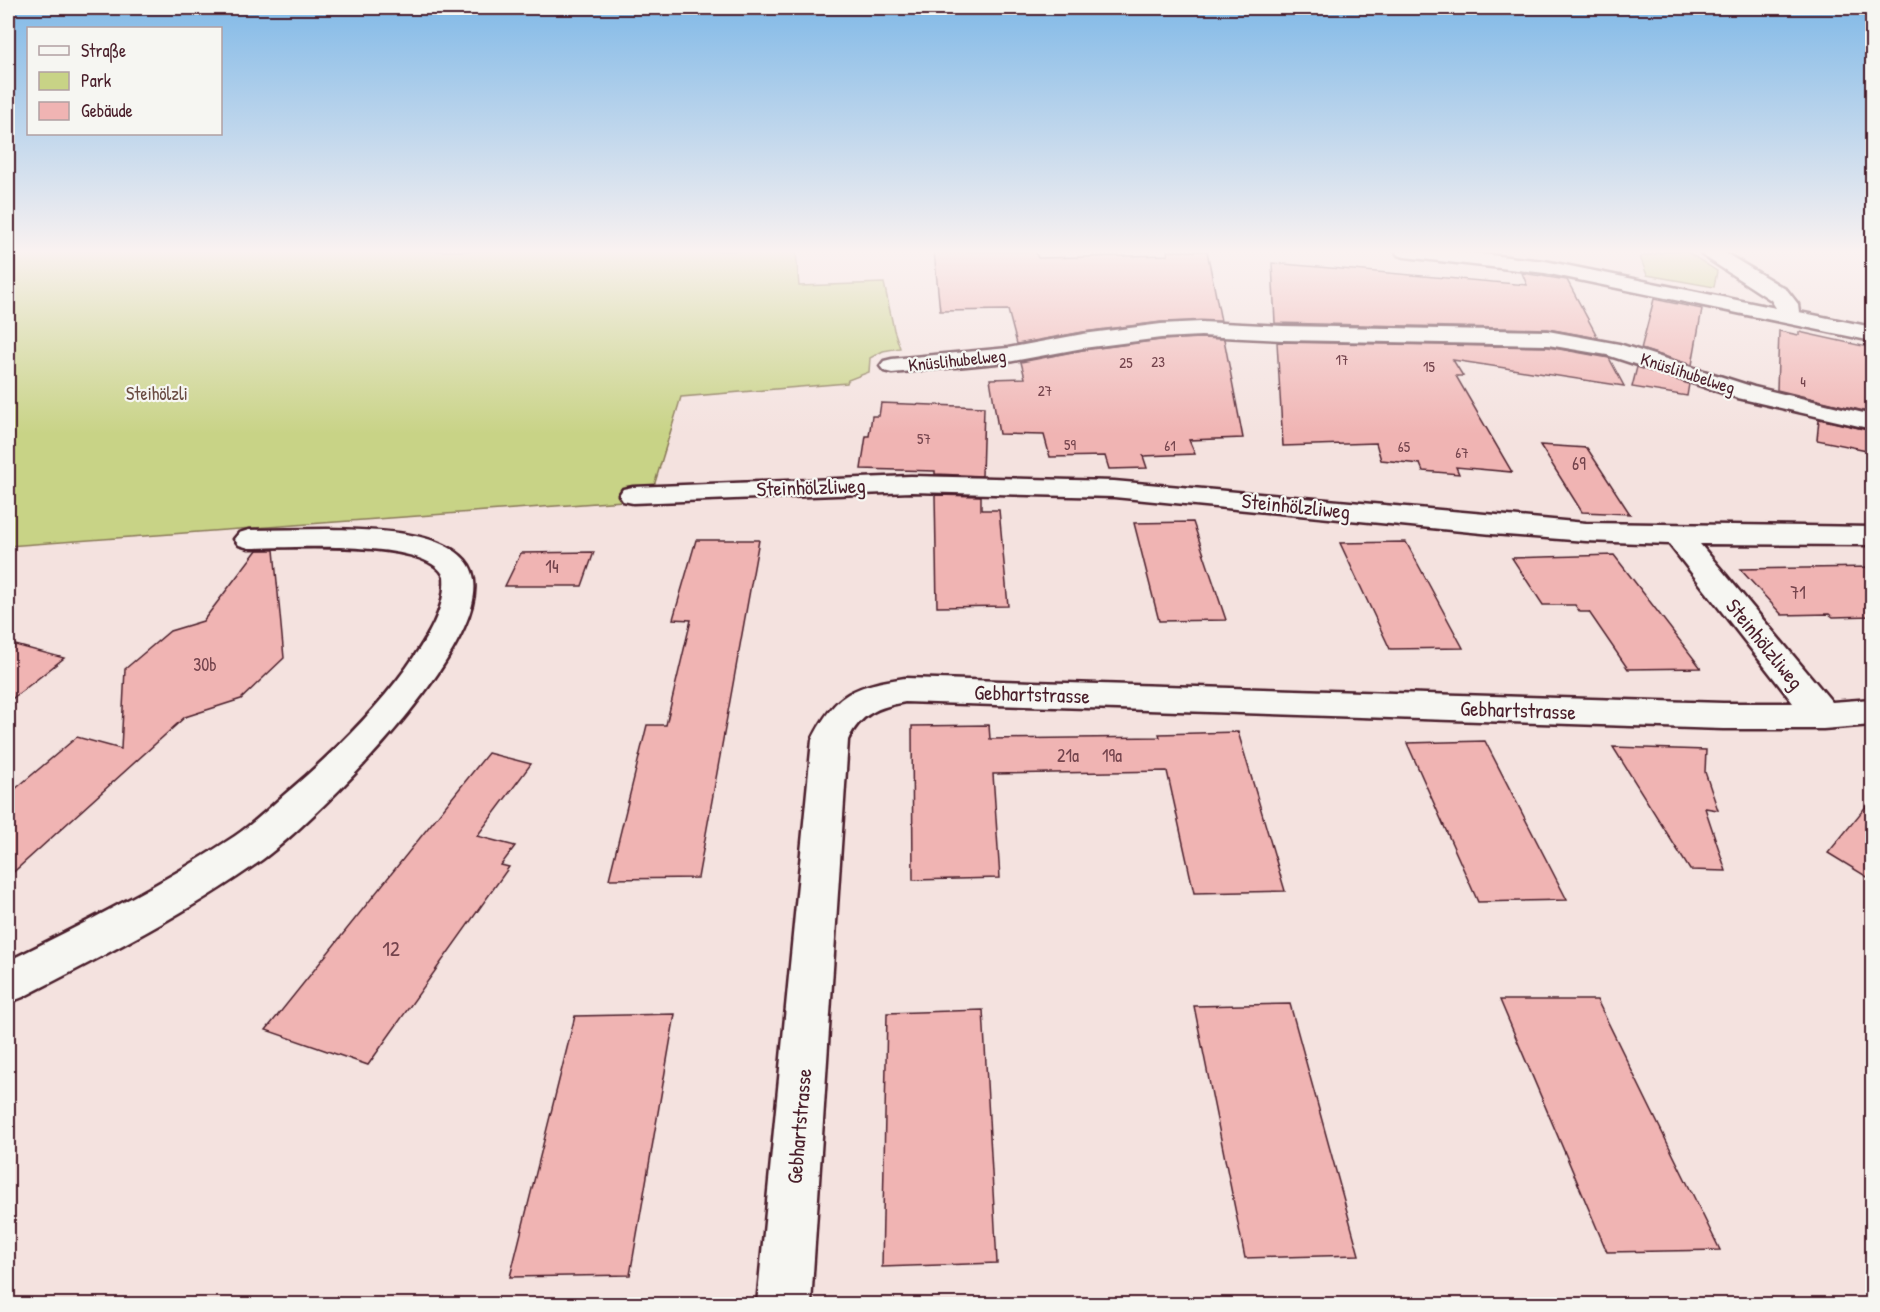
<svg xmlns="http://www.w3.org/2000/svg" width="1880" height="1312" viewBox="0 0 1880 1312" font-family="'Patrick Hand',sans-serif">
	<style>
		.green { fill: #c8d386; stroke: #897958; stroke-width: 1.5 }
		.building { fill: #f0b4b3; stroke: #4a1f2b; stroke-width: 1.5 }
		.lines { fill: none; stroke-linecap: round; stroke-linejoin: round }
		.minor-casing { stroke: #4a1f2b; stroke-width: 5 }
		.minor { fill: #f6f6f2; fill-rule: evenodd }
		.labels { text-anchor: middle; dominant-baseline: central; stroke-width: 4.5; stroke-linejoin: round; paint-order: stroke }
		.far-number-label { font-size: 15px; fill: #74444d }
		.far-street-label { font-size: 18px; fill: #4a1f2b; stroke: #f6f6f2 }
		.far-park-label { font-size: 18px; fill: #6a4c42; stroke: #f6f6f2 }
		.number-label { font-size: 18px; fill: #74444d }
		.street-label { font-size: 21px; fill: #4a1f2b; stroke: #f6f6f2 }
		.near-number-label { font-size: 21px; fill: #74444d }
	</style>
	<rect width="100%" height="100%" fill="#f4e2df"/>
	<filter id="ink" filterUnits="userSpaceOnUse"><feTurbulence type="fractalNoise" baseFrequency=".0167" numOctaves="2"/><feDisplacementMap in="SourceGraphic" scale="12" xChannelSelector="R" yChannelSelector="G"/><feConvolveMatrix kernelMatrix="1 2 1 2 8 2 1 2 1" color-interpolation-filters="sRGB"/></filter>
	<g filter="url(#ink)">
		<g class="green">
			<polygon points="8,251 796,251 799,286 884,283 894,330 900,348 883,351 870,358 869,372 848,380 847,383 681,397 650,499 8,546"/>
			<polygon points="1669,251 1686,251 1717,271 1714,287 1647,275 1640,257"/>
		</g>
		<g class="building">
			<polygon points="934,251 1035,251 1038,258 1168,255 1167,251 1207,251 1221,321 1161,322 1083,332 1017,344 1008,310 940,311"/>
			<polygon points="1272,263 1527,285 1522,273 1567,280 1598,338 1548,329 1275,323"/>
			<polygon points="1654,299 1702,309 1692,365 1641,349"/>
			<polygon points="1779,331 1799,335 1799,332 1872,348 1872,413 1777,390"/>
			<polygon points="1201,338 1224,339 1243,438 1189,440 1195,454 1143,456 1147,468 1109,469 1105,456 1050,457 1044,435 999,434 990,379 1025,378 1021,362 1083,350 1161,340"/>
			<polygon points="1277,342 1548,347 1609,358 1624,386 1453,360 1463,376 1456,376 1512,472 1456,467 1459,474 1423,471 1420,464 1381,460 1376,443 1283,446"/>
			<polygon points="1637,367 1689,384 1687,396 1632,387"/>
			<polygon points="881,403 984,407 982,476 935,474 935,471 861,469 866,436 869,436 872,416 879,416"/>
			<polygon points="1819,419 1872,431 1872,451 1817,440"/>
			<polygon points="1540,445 1587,448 1630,514 1582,512"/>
			<polygon points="935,495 981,496 981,510 999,510 1008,606 937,607"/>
			<polygon points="1193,522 1226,620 1159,621 1134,523"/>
			<polygon points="696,540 759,540 698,878 609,879 647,725 666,725 691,620 673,619"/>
			<polygon points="1406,542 1463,648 1390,649 1340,543"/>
			<polygon points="257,550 274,550 284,658 241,699 185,717 8,877 8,795 77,737 121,749 125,669 170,631 203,621"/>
			<polygon points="594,552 582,586 505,586 521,553"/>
			<polygon points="1614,555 1701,668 1628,669 1589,612 1580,612 1575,605 1543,605 1512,558"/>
			<polygon points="1872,567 1872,616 1833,617 1829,614 1782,615 1740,569"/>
			<polygon points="8,643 64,658 8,702"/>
			<polygon points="989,725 990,739 1160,737 1159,734 1238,732 1285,891 1194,893 1167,771 993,774 1000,878 913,880 912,726"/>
			<polygon points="1485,741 1567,900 1478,902 1407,743"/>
			<polygon points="1613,747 1706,750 1705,772 1718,810 1705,808 1726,871 1690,870"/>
			<polygon points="488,753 531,764 477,836 515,846 501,865 509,867 368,1065 266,1030"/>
			<polygon points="1872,799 1872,880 1828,853"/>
			<polygon points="1500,1000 1597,1000 1720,1250 1607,1252"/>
			<polygon points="1290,1004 1359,1255 1245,1258 1194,1006"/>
			<polygon points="983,1010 997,1263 882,1267 887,1013"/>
			<polygon points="675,1014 630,1275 510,1277 575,1016"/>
		</g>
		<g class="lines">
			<defs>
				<g id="minor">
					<polygon points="1395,251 1454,251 1545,261 1776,308 1771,300 1702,255 1699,251 1722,251 1787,290 1798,304 1799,312 1872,327 1872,341 1545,273 1405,257 1398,255"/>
					<polygon points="1201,322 1283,326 1548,331 1619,344 1754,387 1872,415 1872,429 1738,398 1607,355 1548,345 1283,340 1201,336 1161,338 1083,348 1008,362 892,373 884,371 880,366 884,361 892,359 1008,348 1083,334 1161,324"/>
					<path d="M911,476l203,5 472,42 286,4v18l-172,-1 132,158 40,-3v26l-49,4h-100l-818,-27c-27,5 -45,12 -57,38l-37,564h-54l55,-564c24,-48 42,-54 93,-62l818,25h70l-124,-159 -83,-3 -94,-7 -378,-37 -203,-5 -278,11 -10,-2 -4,-6 4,-6 10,-2z"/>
					<path d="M327,529c38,1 111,0 138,31 56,62 -154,264 -202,299 -75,54 -158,96 -240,138l-15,6v-42c77,-38 155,-77 227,-125 18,-12 33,-27 49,-41 46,-39 88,-80 123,-128 18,-26 40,-58 37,-91 -18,-38 -157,-28 -195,-28l-10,-3 -5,-6 5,-6 10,-3z"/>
				</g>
			</defs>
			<use href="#minor" class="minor-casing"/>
			<use href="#minor" class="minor"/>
		</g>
	</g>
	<linearGradient id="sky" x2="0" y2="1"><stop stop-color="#81b9e7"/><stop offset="0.58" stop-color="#faf2f1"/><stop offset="1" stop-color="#faf2f1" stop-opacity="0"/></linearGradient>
	<rect width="1880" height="434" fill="url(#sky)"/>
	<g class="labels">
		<g class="far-number-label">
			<text x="1342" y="359">17</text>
			<text x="1158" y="361">23</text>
			<text x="1126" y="362">25</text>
			<text x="1429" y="366">15</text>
			<text x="1803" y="381">4</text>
			<text x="1045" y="390">27</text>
			<text x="924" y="438">57</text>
			<text x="1070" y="444">59</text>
			<text x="1170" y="445">61</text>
			<text x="1404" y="446">65</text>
			<text x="1462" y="452">67</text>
		</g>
		<g class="far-street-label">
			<text transform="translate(957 360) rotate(-6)">Knüslihubelweg</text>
			<text transform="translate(1688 373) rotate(18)">Knüslihubelweg</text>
		</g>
		<g class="far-park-label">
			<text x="157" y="393">Steihölzli</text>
		</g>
		<g class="number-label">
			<text x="1579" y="463">69</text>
			<text x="552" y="566">14</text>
			<text x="1798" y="592">71</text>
			<text x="205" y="664">30b</text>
			<text x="1068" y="755">21a</text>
			<text x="1112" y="755">19a</text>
		</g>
		<g class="street-label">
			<text transform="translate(811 487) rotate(-2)">Steinhölzliweg</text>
			<text transform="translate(1296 506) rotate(6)">Steinhölzliweg</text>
			<text transform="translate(1765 644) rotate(51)">Steinhölzliweg</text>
			<text transform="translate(1032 694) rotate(2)">Gebhartstrasse</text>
			<text transform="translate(1518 710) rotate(2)">Gebhartstrasse</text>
			<text transform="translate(799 1126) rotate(-85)">Gebhartstrasse</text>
		</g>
		<g class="near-number-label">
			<text x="391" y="948">12</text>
		</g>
	</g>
	<rect width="1880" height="1312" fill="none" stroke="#f6f6f2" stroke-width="30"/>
	<rect x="15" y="15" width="1850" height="1282" fill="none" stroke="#4a1f2b" stroke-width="2" filter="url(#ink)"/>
	<rect x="27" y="27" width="195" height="108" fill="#f6f6f2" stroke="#b1a0a2" stroke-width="1.5"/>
	<rect x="39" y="46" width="30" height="9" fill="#f6f6f2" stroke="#b1a0a2" stroke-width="1.5"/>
	<text x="81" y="57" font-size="18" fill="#4a1f2b">Straße</text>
	<rect x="39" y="72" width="30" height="18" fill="#c8d386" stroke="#b1a0a2" stroke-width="1.5"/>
	<text x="81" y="87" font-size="18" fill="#4a1f2b">Park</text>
	<rect x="39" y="102" width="30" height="18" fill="#f0b4b3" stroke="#b1a0a2" stroke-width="1.5"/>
	<text x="81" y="117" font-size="18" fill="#4a1f2b">Gebäude</text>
</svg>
